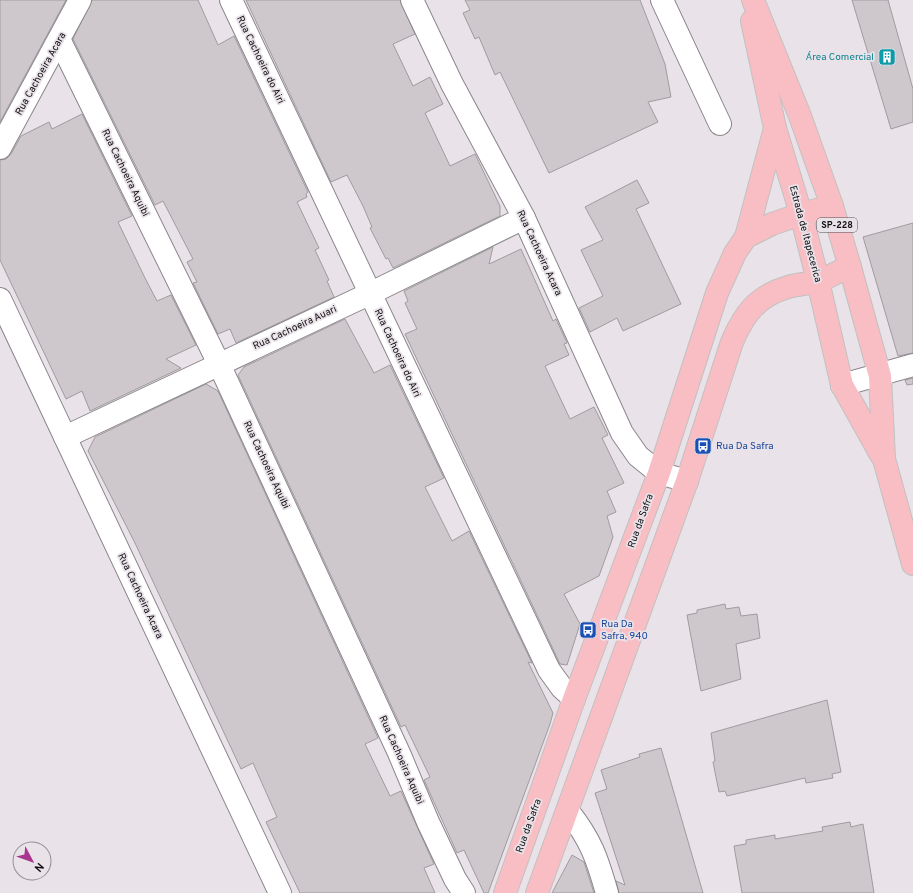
<svg xmlns="http://www.w3.org/2000/svg" width="913" height="893" viewBox="0 0 913 893" font-family="Overpass,sans-serif">
	<style>
		.building { fill: #cec8cd; stroke: #a09ba0 }
		.lines { fill: none; stroke-linecap: round; stroke-linejoin: round }
		.minor-casing { stroke: #8b868b; stroke-width: 24 }
		.major-casing { stroke: #c1c1c1; stroke-width: 24 }
		.minor { stroke: #fff; stroke-width: 22 }
		.major { stroke: #f8bec3; stroke-width: 22 }
		.labels { text-anchor: middle; dominant-baseline: central; stroke-width: 3.5; stroke-linejoin: round; paint-order: stroke }
		.shield { fill: #e9e3e9; stroke: #524f52; stroke-width: 1 }
		.shield-label { font-size: 9px; font-weight: bold; fill: #111011 }
		.culture-label { font-size: 10px; fill: #0d838f; stroke: #e9e3e9; text-anchor: end }
		.street-label { font-size: 10px; fill: #111011; stroke: #e9e3e9 }
		.transit-label { font-size: 10px; fill: #164399; stroke: #e9e3e9; text-anchor: start }
	</style>
	<rect width="100%" height="100%" fill="#e9e3e9"/>
	<g class="building">
		<polygon points="0,0 66,0 0,122"/>
		<polygon points="92,0 198,0 218,45 234,36 308,192 306,194 307,197 297,202 319,248 315,250 329,280 327,281 334,297 236,343 230,329 218,334 193,283 197,282 187,262 193,259 163,201 155,205 73,39"/>
		<polygon points="246,0 400,0 415,34 393,44 413,86 430,77 443,104 425,113 450,166 475,154 500,206 500,216 393,268 388,258 386,259 370,228 372,227 363,206 347,175 331,182"/>
		<polygon points="465,0 640,0 665,64 671,97 648,102 658,122 549,173 500,72 495,75 479,37 475,39 463,13 470,10"/>
		<polygon points="852,0 888,0 913,89 913,122 891,129"/>
		<polygon points="82,114 132,216 118,222 145,278 157,301 171,295 196,345 166,359 181,368 90,411 82,391 66,399 0,260 0,160 6,159 11,154 21,136 49,122 52,129"/>
		<polygon points="637,180 649,203 636,209 681,304 623,331 617,318 590,332 579,308 603,296 581,250 603,240 585,207"/>
		<polygon points="913,223 913,353 898,356 863,237"/>
		<polygon points="493,247 489,264 521,249 553,321 556,319 567,343 564,344 569,355 545,366 570,419 594,407 608,435 602,438 624,483 607,491 616,512 607,516 613,537 599,576 564,594 580,624 567,665 560,664 405,334 417,329 405,303 408,301 404,291"/>
		<polygon points="345,319 374,373 390,365 444,478 425,487 452,541 469,531 532,663 528,662 553,713 550,724 488,893 484,893 464,850 457,853 424,780 430,777 405,725 401,727 238,375 244,367"/>
		<polygon points="913,378 913,384 907,385 905,380"/>
		<polygon points="206,384 218,391 378,738 365,744 390,796 401,791 434,864 424,868 435,893 300,893 266,822 277,817 253,763 241,769 134,541 88,451 95,437"/>
		<polygon points="725,604 726,609 739,607 741,616 757,614 760,638 736,644 741,679 701,691 687,615 697,613 697,610"/>
		<polygon points="827,700 841,772 832,774 833,778 806,783 805,778 727,796 725,791 719,792 713,762 715,761 711,733"/>
		<polygon points="661,748 703,893 619,893 616,881 625,885 595,793 607,789 601,770 640,757 639,754"/>
		<polygon points="850,822 851,827 863,824 874,893 742,893 734,846 746,844 746,840 775,835 775,839 823,831 822,827"/>
		<polygon points="572,855 584,862 594,893 552,893"/>
	</g>
	<g class="lines">
		<defs>
			<g id="minor">
				<polyline points="231,0 549,670 562,688 574,699"/>
				<polyline points="412,0 452,84 524,218 622,433 638,456 659,473 687,481"/>
				<polyline points="662,0 720,124"/>
				<polyline points="60,41 219,364 399,753 428,822 455,879 464,893"/>
				<polyline points="0,148 80,0"/>
				<polyline points="0,299 280,893"/>
				<polyline points="842,385 913,365"/>
				<polyline points="65,437 369,294 524,218"/>
				<path d="M568,811c23,29 29,47 39,82"/>
			</g>
			<g id="major">
				<polyline points="753,0 800,116 832,206 850,267 880,376 884,459 913,564"/>
				<polyline points="752,21 775,128 801,214 818,281 842,385 881,455"/>
				<polyline points="746,237 775,128"/>
				<polyline points="505,893 574,699 659,473 717,293 735,253 746,237 772,224 801,214 832,206"/>
				<path d="M537,893l150,-412 45,-139c12,-28 25,-46 56,-55 10,-3 21,-3 31,-6 10,-4 20,-10 31,-14"/>
			</g>
		</defs>
		<use href="#minor" class="minor-casing"/>
		<use href="#major" class="major-casing"/>
		<use href="#minor" class="minor"/>
		<use href="#major" class="major"/>
	</g>
	<defs>
		<symbol id="building-square" viewBox="-11 -11 22 22"><rect x="-9" y="-9" width="18" height="18" rx="4" fill="#0f9aa8" stroke="#e9e3e9"/><path d="M-4-6H4V6H1V3H-1V6H-4ZM-2.5-4.3h1.7v1.8h-1.7ZM.8-4.3h1.7v1.8H.8ZM-2.5-1h1.7V.8h-1.7ZM.8-1h1.7V.8H.8Z" fill="#fff"/></symbol>
		<symbol id="bus-square" viewBox="-11 -11 22 22"><rect x="-9" y="-9" width="18" height="18" rx="4" fill="#1a4fb4" stroke="#e9e3e9"/><path d="M-5-6H5V4H4V6H2V4H-2V6H-4V4H-5ZM-3.5-4V0h7V-4ZM-3.5 1.2v1.5H-2V1.2ZM2 1.2v1.5H3.5V1.2Z" fill="#fff"/></symbol>
	</defs>
	<g fill-rule="evenodd">
		<use href="#building-square" x="877" y="47" width="20" height="20"/>
		<use href="#bus-square" x="693" y="436" width="20" height="20"/>
		<use href="#bus-square" x="578" y="620" width="20" height="20"/>
	</g>
	<g class="labels">
		<rect class="shield" x="817" y="218" width="40" height="14" rx="3"/>
		<g class="shield-label">
			<text x="837" y="225">SP-228</text>
		</g>
		<g class="culture-label">
			<text x="874" y="57">Área Comercial</text>
		</g>
		<g class="street-label">
			<text transform="translate(260 60) rotate(64)">Rua Cachoeira do Airi</text>
			<text transform="translate(41 74) rotate(-61)">Rua Cachoeira Acara</text>
			<text transform="translate(125 173) rotate(64)">Rua Cachoeira Aquibi</text>
			<text transform="translate(805 234) rotate(75)">Estrada de Itapecerica</text>
			<text transform="translate(539 253) rotate(65)">Rua Cachoeira Acara</text>
			<text transform="translate(295 328) rotate(-25)">Rua Cachoeira Auari</text>
			<text transform="translate(397 353) rotate(65)">Rua Cachoeira do Airi</text>
			<text transform="translate(266 465) rotate(65)">Rua Cachoeira Aquibi</text>
			<text transform="translate(641 521) rotate(-70)">Rua da Safra</text>
			<text transform="translate(140 596) rotate(65)">Rua Cachoeira Acara</text>
			<text transform="translate(401 760) rotate(66)">Rua Cachoeira Aquibi</text>
			<text transform="translate(529 826) rotate(-70)">Rua da Safra</text>
		</g>
		<g class="transit-label">
			<text x="716" y="446">Rua Da Safra</text>
			<text x="601" y="624">Rua Da<tspan x="601" dy="12">Safra, 940</tspan></text>
		</g>
	</g>
	<g transform="translate(32 861) rotate(131)"><circle r="19" fill="#e9e3e9" stroke="#938f93"/>
	<path d="M0-3L7 15L0 10L-7 15Z" fill="#a9358e"/>
	<text y="-6" font-size="11" font-weight="bold" text-anchor="middle" fill="#111011">N</text>
	</g>
</svg>
